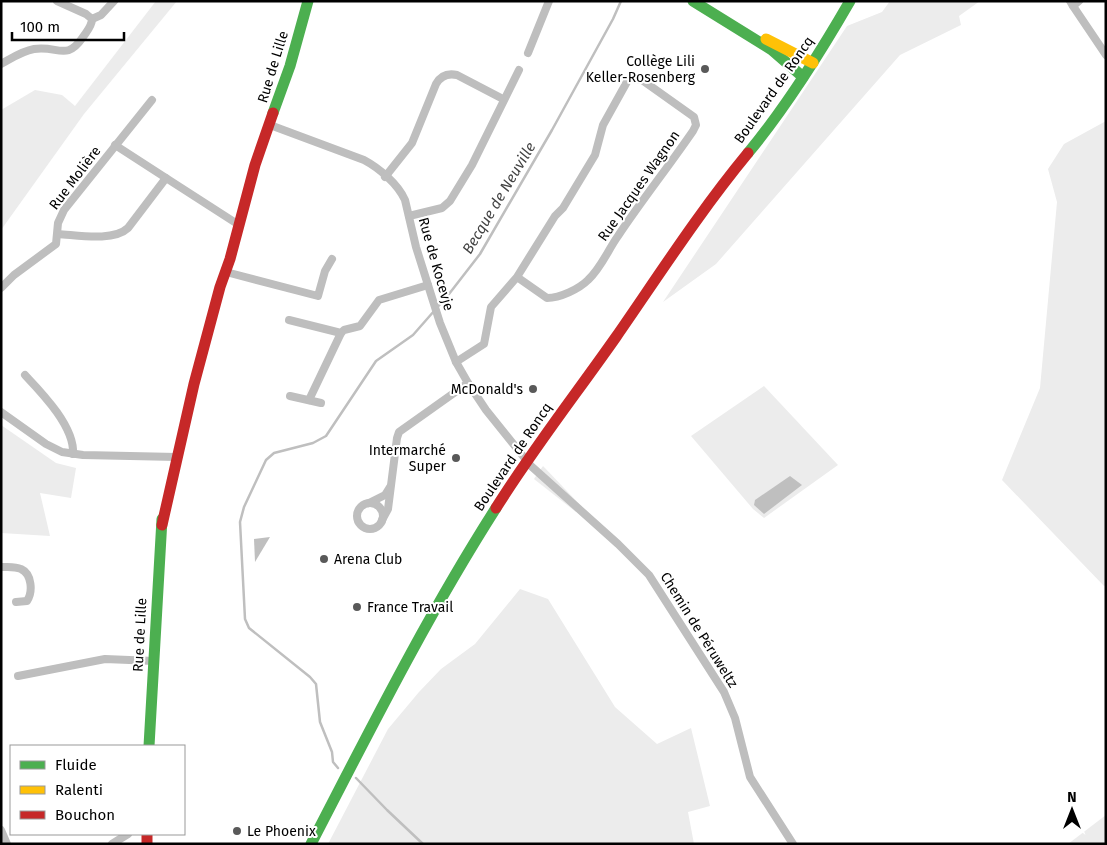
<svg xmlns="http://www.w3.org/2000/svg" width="1107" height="845" viewBox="0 0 1107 845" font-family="'Fira Sans',sans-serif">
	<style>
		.green { fill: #ececec }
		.water { fill: #bfbfbf }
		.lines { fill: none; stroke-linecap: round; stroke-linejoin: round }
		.stream { stroke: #bfbfbf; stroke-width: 2.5 }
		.street { stroke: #bebebe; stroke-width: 8 }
		.fast { stroke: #4caf50; stroke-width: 11 }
		.slow { stroke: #ffc107; stroke-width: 11 }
		.jam { stroke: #c62828; stroke-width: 11 }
		.poi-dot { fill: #595959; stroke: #fff; stroke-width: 2 }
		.labels { text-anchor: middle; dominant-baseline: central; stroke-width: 4; stroke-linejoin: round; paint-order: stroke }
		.poi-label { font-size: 14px; fill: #000; stroke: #fff; text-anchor: end }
		.street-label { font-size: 14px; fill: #000; stroke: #fff }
		.water-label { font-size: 15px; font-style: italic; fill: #444; stroke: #fff }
	</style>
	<rect width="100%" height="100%" fill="#fff"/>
	<g class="green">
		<polygon points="156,1 177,1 84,114 1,230 1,110 35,90 62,95 75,106"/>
		<polygon points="890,1 980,1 959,16 961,25 900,55 716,264 663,302 847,26 882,12"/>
		<polygon points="1106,121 1106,585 1104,586 1002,480 1040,388 1057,202 1048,169 1064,144"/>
		<polygon points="764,386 838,465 764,518 753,509 691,436"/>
		<polygon points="1,425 56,463 76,468 71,498 40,493 50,536 1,533"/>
		<polygon points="543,466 583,508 576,512 534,479"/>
		<polygon points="520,589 548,599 615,707 657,744 691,728 710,806 688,812 694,844 328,844 388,729 419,692 441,669 475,644"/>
		<polygon points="1106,815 1106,844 1068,844"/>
	</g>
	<g class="water">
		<polygon points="790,476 802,485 764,514 754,505 755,500"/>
		<polygon points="270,537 255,562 254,539"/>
	</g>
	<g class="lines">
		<g class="stream">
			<polyline points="338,768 333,762 332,752 320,722 316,684 310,677 249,628 245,619 240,522 244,507 266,460 274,453 313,443 326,436 376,361 413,335 449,294 480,254 552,130 613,19 621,1"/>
			<polyline points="356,778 387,810 423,844"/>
		</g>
		<g class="street">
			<polyline points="1070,1 1073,6 1079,1"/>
			<polyline points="1073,6 1106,55"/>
			<polyline points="92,19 101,15 114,1"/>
			<polyline points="528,53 549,1"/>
			<path d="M1,64c11,-6 21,-13 33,-15 24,-4 32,13 49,-12 4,-6 9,-11 9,-18l-6,-5 -29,-13"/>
			<path d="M270,125l94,35c15,8 34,24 41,40l11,47 24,76 16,39 12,21 18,27 45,56 87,78 31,31 75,117 11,26 15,59 43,67"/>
			<polyline points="115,145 166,178"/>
			<path d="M385,177l27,-34 24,-59c5,-9 12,-11 21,-9l46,24"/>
			<polyline points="409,216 442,208 450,201 472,165 519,70"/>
			<path d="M58,234c19,1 55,8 70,-6l38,-50 73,47"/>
			<polyline points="226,272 318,296 325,271 332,259"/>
			<polyline points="1,288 14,275 56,244 58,223 64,210 152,100"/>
			<polyline points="289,320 341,333 344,330 360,326 379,300 428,285"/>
			<path d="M456,362l28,-18 7,-37 26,-30 38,-61 8,-8 32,-53 8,-30 25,-45 5,-2 9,2 52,37 2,8 -3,6c-24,35 -51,69 -75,105 -10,14 -17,32 -30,44 -9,9 -28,18 -41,18l-30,-21"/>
			<path d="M25,375c17,18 50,52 48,79"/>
			<polyline points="290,396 321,403"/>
			<polyline points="309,400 341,333"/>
			<polyline points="1,412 46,444 62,452 83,455 177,457"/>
			<polyline points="369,503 385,495 390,487"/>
			<circle cx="370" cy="516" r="13"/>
			<polyline points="382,520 388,509 397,438 399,432 468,383"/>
			<path d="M1,567c6,0 14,-1 20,2 11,5 12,23 6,32l-11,1"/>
			<polyline points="18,676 105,659 154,661"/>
			<polyline points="1,830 7,844"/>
			<polyline points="112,844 128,834"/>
		</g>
		<g class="fast">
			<polyline points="693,1 772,50 803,77"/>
			<polyline points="273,113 290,66 308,1"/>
			<path d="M748,153c39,-47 72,-100 102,-152"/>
			<polyline points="149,746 162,519"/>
			<path d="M311,844c59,-114 116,-228 185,-336"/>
		</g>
		<polyline class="slow" points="766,39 813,63"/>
		<g class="jam">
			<path d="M496,508c37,-59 80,-114 120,-171 43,-62 84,-126 132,-184"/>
			<polyline points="162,525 194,384 220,287 230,259 255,165 273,113"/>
			<polyline points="147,834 147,844"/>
		</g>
	</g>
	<g class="poi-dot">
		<circle cx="705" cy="69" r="5"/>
		<circle cx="533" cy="389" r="5"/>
		<circle cx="456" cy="458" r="5"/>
		<circle cx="324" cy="559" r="5"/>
		<circle cx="357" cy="607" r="5"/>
		<circle cx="237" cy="831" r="5"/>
	</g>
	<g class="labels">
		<g class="poi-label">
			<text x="695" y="61">Collège Lili<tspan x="695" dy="16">Keller-Rosenberg</tspan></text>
			<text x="523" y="389">McDonald's</text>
			<text x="446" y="450">Intermarché<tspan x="446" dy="16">Super</tspan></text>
			<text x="334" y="559" text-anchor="start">Arena Club</text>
			<text x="367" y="607" text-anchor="start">France Travail</text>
			<text x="247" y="831" text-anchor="start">Le Phoenix</text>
		</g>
		<g class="street-label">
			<text transform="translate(273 67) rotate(-73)">Rue de Lille</text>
			<text transform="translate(774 90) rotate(-55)">Boulevard de Roncq</text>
			<text transform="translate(75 178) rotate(-53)">Rue Molière</text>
			<text transform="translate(639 186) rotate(-55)">Rue Jacques Wagnon</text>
			<text transform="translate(436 264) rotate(74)">Rue de Kocevje</text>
			<text transform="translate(513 457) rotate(-56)">Boulevard de Roncq</text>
			<text transform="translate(699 630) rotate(58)">Chemin de Péruweltz</text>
			<text transform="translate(140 635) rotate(-87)">Rue de Lille</text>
		</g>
		<g class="water-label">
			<text transform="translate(499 198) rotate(-59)">Becque de Neuville</text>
		</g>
	</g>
	<rect width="1107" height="845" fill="none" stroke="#000000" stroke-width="5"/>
	<rect x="10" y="745" width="175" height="90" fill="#ffffff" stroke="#999999"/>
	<rect x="20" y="761" width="25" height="8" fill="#4caf50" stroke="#999999"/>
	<text x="55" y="770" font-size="15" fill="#000000">Fluide</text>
	<rect x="20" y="786" width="25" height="8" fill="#ffc107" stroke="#999999"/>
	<text x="55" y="795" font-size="15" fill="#000000">Ralenti</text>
	<rect x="20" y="811" width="25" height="8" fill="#c62828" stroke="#999999"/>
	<text x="55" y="820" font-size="15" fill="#000000">Bouchon</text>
	<g transform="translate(1072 810)" stroke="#ffffff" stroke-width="4" paint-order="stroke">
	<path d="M0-4L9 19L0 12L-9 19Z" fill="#000000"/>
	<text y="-8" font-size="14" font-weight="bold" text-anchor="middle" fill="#000000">N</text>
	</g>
	<path d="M12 32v8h112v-8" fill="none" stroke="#000000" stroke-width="2.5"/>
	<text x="20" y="32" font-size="15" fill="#000000" stroke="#ffffff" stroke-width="4" paint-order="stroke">100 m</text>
</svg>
